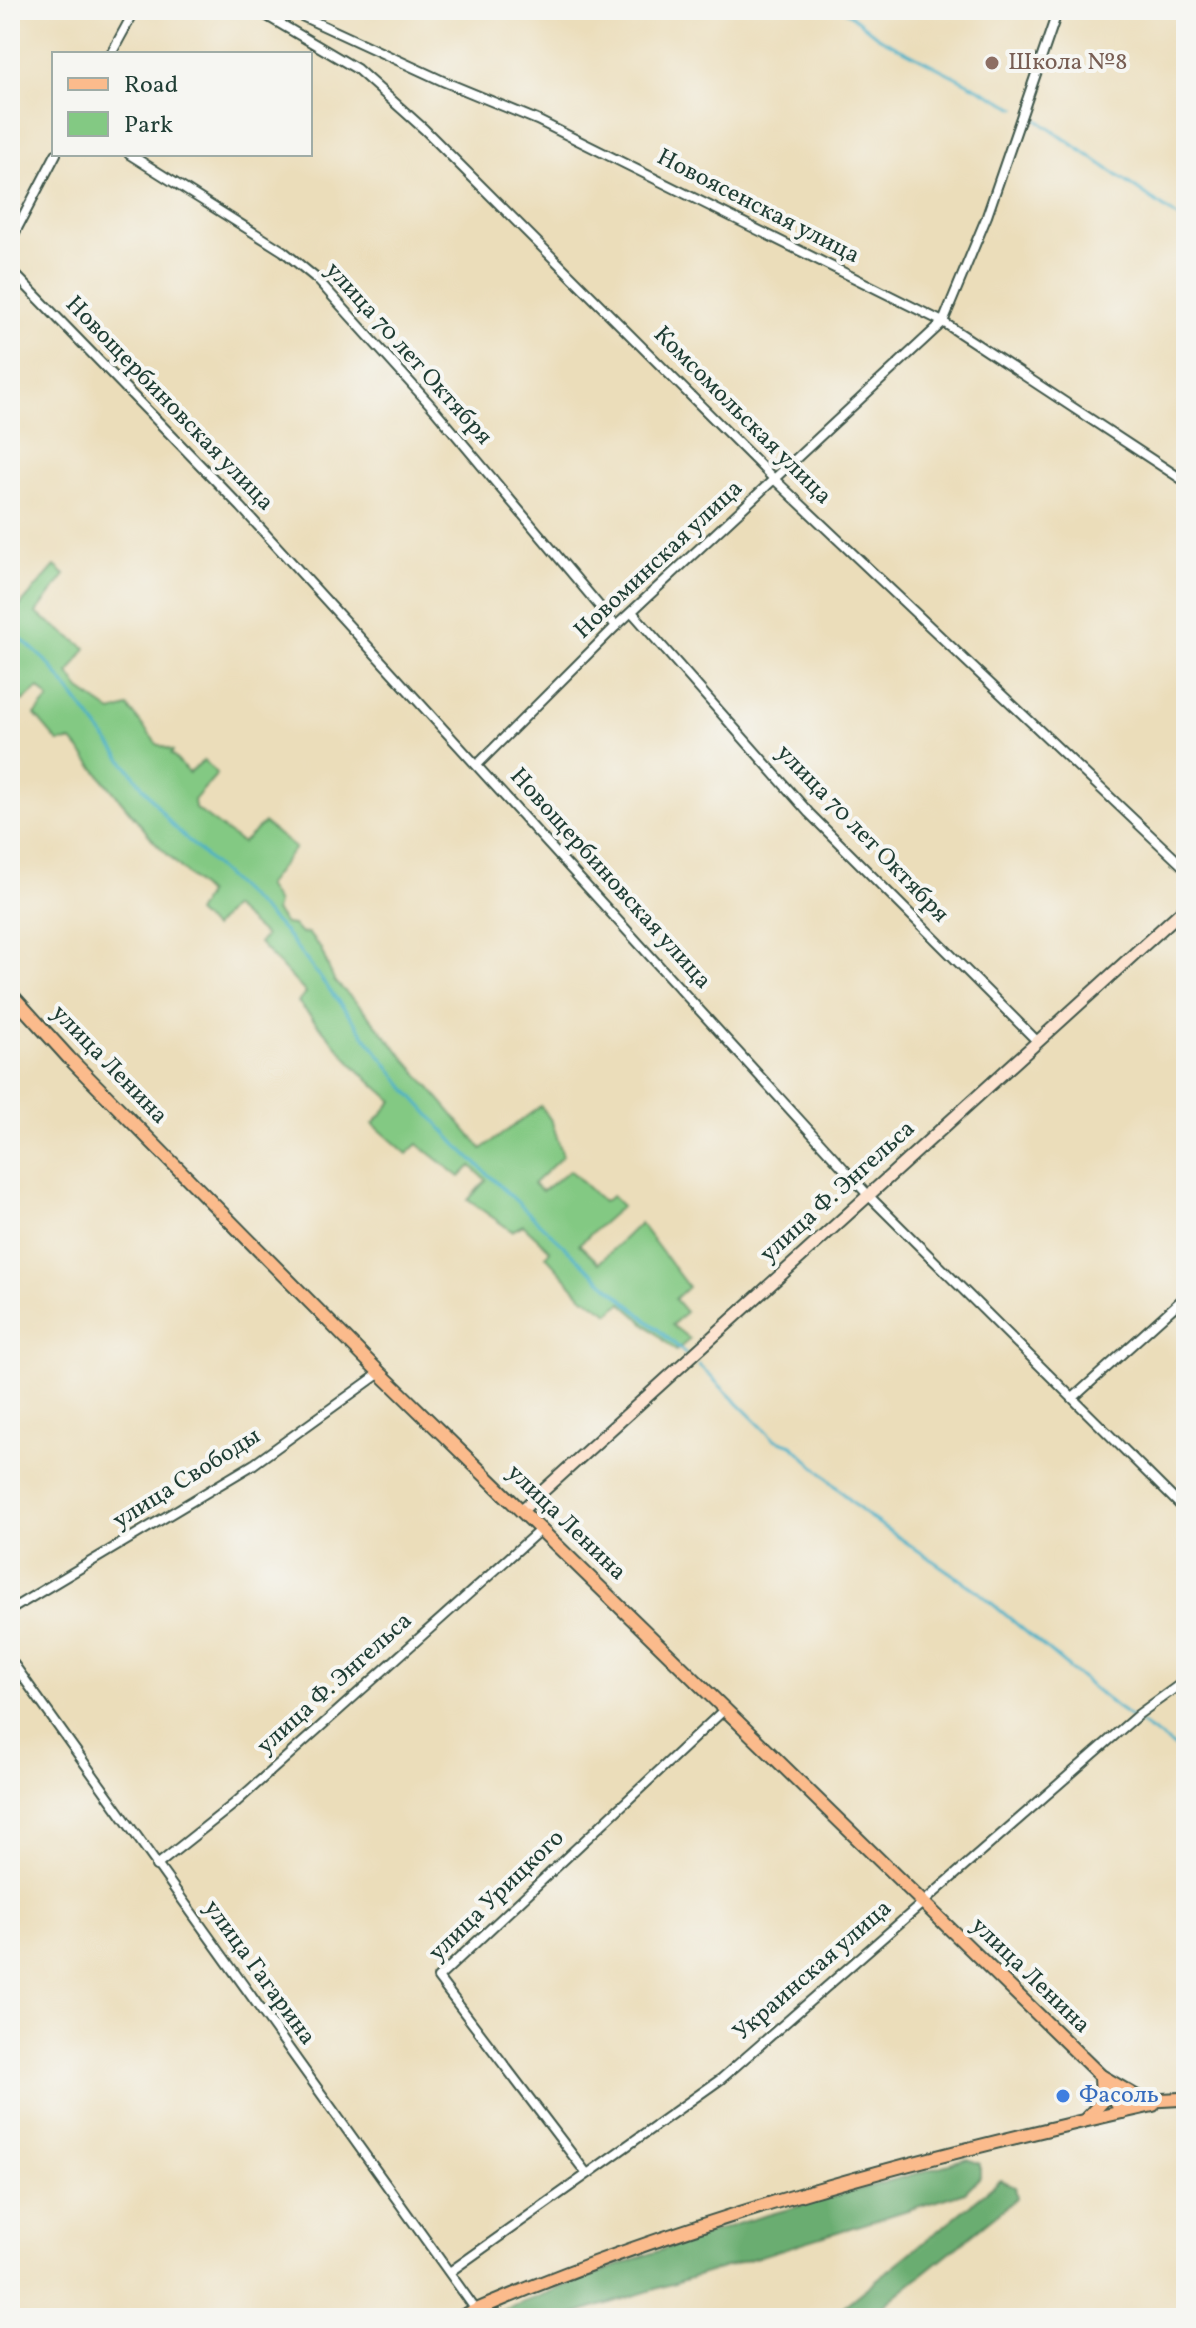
<svg xmlns="http://www.w3.org/2000/svg" width="1196" height="2328" viewBox="0 0 1196 2328" font-family="Vollkorn,serif">
	<style>
		.green { fill: #83c983; stroke: #51835c; stroke-width: 2 }
		.forest { fill: #6aad71; stroke: #447552; stroke-width: 2 }
		.lines { fill: none; stroke-linecap: round; stroke-linejoin: round }
		.stream { stroke: #48b0c7; stroke-width: 3 }
		.minor-casing { stroke: #3e5548; stroke-width: 12 }
		.secondary-casing { stroke: #3e5548; stroke-width: 15 }
		.primary-casing { stroke: #3e5548; stroke-width: 16 }
		.minor { stroke: #fff; stroke-width: 8 }
		.secondary { stroke: #fde4d1; stroke-width: 11 }
		.primary { stroke: #fbbb8c; stroke-width: 12 }
		.education-dot { fill: #8d6e63; stroke: #f6f6f2; stroke-width: 3 }
		.shop-dot { fill: #3f7fe0; stroke: #f6f6f2; stroke-width: 3 }
		.labels { text-anchor: middle; dominant-baseline: central; stroke-width: 8; stroke-linejoin: round; paint-order: stroke }
		.education-label { font-size: 24px; fill: #785e54; stroke: #f6f6f2; text-anchor: start }
		.street-label { font-size: 24px; fill: #1f3d34; stroke: #f6f6f2 }
		.shop-label { font-size: 24px; fill: #366cbe; stroke: #f6f6f2; text-anchor: start }
	</style>
	<rect width="100%" height="100%" fill="#f6f6f2"/>
	<filter id="ink" filterUnits="userSpaceOnUse"><feTurbulence type="fractalNoise" baseFrequency=".0125" numOctaves="2"/><feDisplacementMap in="SourceGraphic" scale="16" xChannelSelector="R" yChannelSelector="G"/><feConvolveMatrix kernelMatrix="1 2 1 2 8 2 1 2 1" color-interpolation-filters="sRGB"/></filter>
	<filter id="wash" filterUnits="userSpaceOnUse"><feTurbulence type="fractalNoise" baseFrequency=".006" numOctaves="4" result="noise"/><feDisplacementMap in="SourceGraphic" scale="32" xChannelSelector="R" yChannelSelector="G"/><feGaussianBlur stdDeviation="1.8" result="paint"/><feColorMatrix in="noise" values="0 0 0 0 0 0 0 0 0 0 0 0 0 0 0 0 0 1.4 0 .05"/><feComposite in="paint" operator="in"/></filter>
	<g filter="url(#wash)">
		<rect width="100%" height="100%" fill="#ebddba"/>
		<polygon class="green" points="55,566 65,575 36,613 86,648 69,673 80,690 112,712 128,707 157,744 173,751 171,754 189,773 204,760 217,774 194,800 195,808 242,843 264,823 295,848 266,886 277,903 275,911 285,924 293,925 301,934 308,933 321,949 334,981 362,1008 482,1149 541,1106 552,1122 563,1156 533,1184 542,1191 570,1170 603,1202 612,1196 622,1206 579,1244 599,1263 640,1223 688,1287 675,1299 686,1312 672,1325 690,1339 676,1351 622,1303 609,1313 581,1295 546,1256 550,1250 523,1225 512,1231 468,1200 486,1180 471,1166 460,1177 418,1144 407,1154 373,1124 393,1101 358,1070 298,1002 306,993 259,943 265,936 232,907 213,928 196,913 207,894 154,841 72,741 58,742 35,715 49,699 39,688 23,701 10,690 10,600 18,608"/>
		<g class="forest">
			<polygon points="968,2159 980,2164 980,2177 965,2192 563,2318 482,2318 638,2258 746,2221"/>
			<polygon points="1001,2180 1015,2186 1017,2198 868,2318 829,2318"/>
		</g>
		<g class="lines">
			<g class="stream">
				<polyline points="844,10 878,37 1016,108"/>
				<polyline points="1033,117 1186,223"/>
				<polyline points="10,628 49,664 172,825 283,930 407,1090 457,1145 586,1267 686,1354"/>
				<polyline points="699,1365 774,1439 792,1445 865,1514 977,1591 1116,1707 1186,1755"/>
			</g>
		</g>
	</g>
	<g filter="url(#ink)">
		<g class="lines">
			<defs>
				<g id="minor">
					<polyline points="257,10 357,69 424,129 774,479 1186,869"/>
					<polyline points="289,10 445,82 537,120 943,322 1186,482"/>
					<polyline points="111,54 135,10"/>
					<polyline points="129,154 283,251 317,279 435,410 616,626"/>
					<polyline points="10,242 56,154"/>
					<polyline points="10,269 241,507 868,1195 1186,1511"/>
					<polyline points="632,612 809,813 1038,1042"/>
					<polyline points="478,764 616,626 943,322 987,216 1058,10"/>
					<polyline points="1073,1398 1186,1296"/>
					<polyline points="10,1610 254,1464 380,1373"/>
					<polyline points="10,1659 476,2310"/>
					<polyline points="156,1866 234,1804 540,1530"/>
					<polyline points="587,2174 438,1978 726,1708"/>
					<polyline points="451,2271 721,2079 1139,1714 1186,1680"/>
				</g>
				<polyline id="secondary" points="521,1511 1186,907"/>
				<g id="primary">
					<polyline points="10,993 69,1058 380,1373 1101,2076 1144,2101 1180,2099"/>
					<polyline points="1104,2082 1122,2112"/>
					<polyline points="1087,2118 1102,2102 1101,2076"/>
					<path d="M458,2318c222,-98 459,-160 695,-213"/>
				</g>
			</defs>
			<use href="#minor" class="minor-casing"/>
			<use href="#secondary" class="secondary-casing"/>
			<use href="#primary" class="primary-casing"/>
			<use href="#minor" class="minor"/>
			<use href="#secondary" class="secondary"/>
			<use href="#primary" class="primary"/>
		</g>
	</g>
	<circle class="education-dot" cx="992" cy="63" r="8"/>
	<circle class="shop-dot" cx="1063" cy="2096" r="8"/>
	<g class="labels">
		<g class="education-label">
			<text x="1008" y="63">Школа №8</text>
		</g>
		<g class="street-label">
			<text transform="translate(758 207) rotate(27)">Новоясенская улица</text>
			<text transform="translate(408 354) rotate(48)">улица 70 лет Октября</text>
			<text transform="translate(169 404) rotate(46)">Новощербиновская улица</text>
			<text transform="translate(742 416) rotate(45)">Комсомольская улица</text>
			<text transform="translate(659 560) rotate(-43)">Новоминская улица</text>
			<text transform="translate(862 834) rotate(46)">улица 70 лет Октября</text>
			<text transform="translate(610 879) rotate(48)">Новощербиновская улица</text>
			<text transform="translate(109 1065) rotate(46)">улица Ленина</text>
			<text transform="translate(838 1192) rotate(-42)">улица Ф. Энгельса</text>
			<text transform="translate(187 1479) rotate(-32)">улица Свободы</text>
			<text transform="translate(566 1523) rotate(44)">улица Ленина</text>
			<text transform="translate(335 1684) rotate(-42)">улица Ф. Энгельса</text>
			<text transform="translate(497 1896) rotate(-44)">улица Урицкого</text>
			<text transform="translate(813 1971) rotate(-41)">Украинская улица</text>
			<text transform="translate(259 1973) rotate(54)">улица Гагарина</text>
			<text transform="translate(1030 1976) rotate(44)">улица Ленина</text>
		</g>
		<g class="shop-label">
			<text x="1079" y="2096">Фасоль</text>
		</g>
	</g>
	<rect width="1196" height="2328" fill="none" stroke="#f6f6f2" stroke-width="40"/>
	<rect x="52" y="52" width="260" height="104" fill="#f6f6f2" stroke="#a0aca6" stroke-width="2"/>
	<rect x="68" y="78" width="40" height="12" fill="#fbbb8c" stroke="#a0aca6" stroke-width="2"/>
	<text x="124" y="92" font-size="24" fill="#1f3d34">Road</text>
	<rect x="68" y="112" width="40" height="24" fill="#83c983" stroke="#a0aca6" stroke-width="2"/>
	<text x="124" y="132" font-size="24" fill="#1f3d34">Park</text>
</svg>
